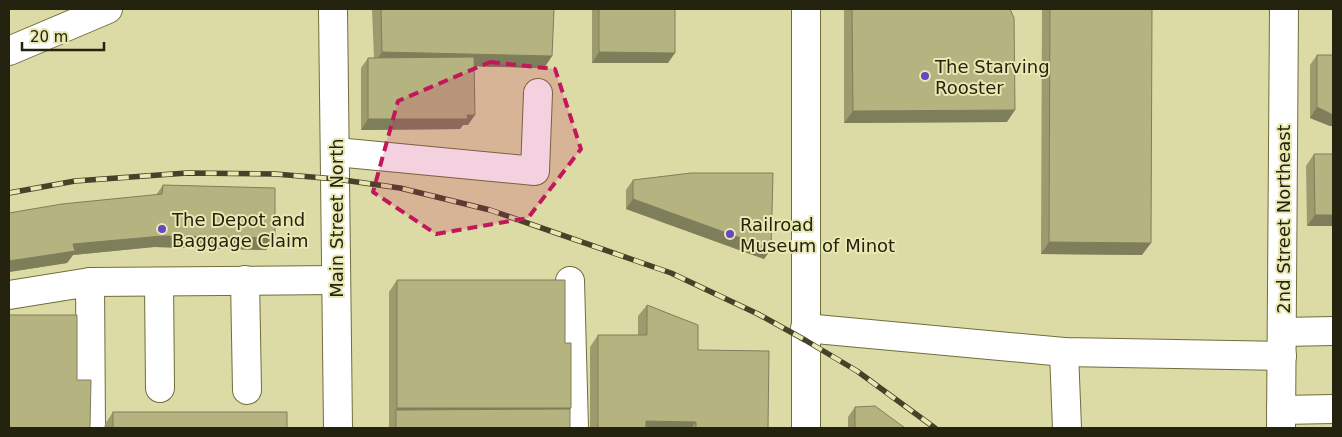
<svg xmlns="http://www.w3.org/2000/svg" width="1342" height="437" viewBox="0 0 1342 437" font-family="'DejaVu Sans',sans-serif">
	<style>
		.lines { fill: none; stroke-linecap: round; stroke-linejoin: round }
		.minor-casing { stroke: #706e3c; stroke-width: 30 }
		.minor { stroke: #fff; stroke-width: 28 }
		.rail-casing { stroke: #444329; stroke-width: 5.5 }
		.rail { stroke: #eae8b2; stroke-width: 4; stroke-dasharray: 11; stroke-linecap: butt }
		.wall { fill: #9c9b6e }
		.shaded-wall { fill: #7f7e5a }
		.building { fill: #b5b480; stroke: #7f7e5a }
		.marked { fill: #c2185b; fill-opacity: 0.2; stroke: #c2185b; stroke-width: 4; stroke-dasharray: 10 6; stroke-linejoin: round }
		.poi-dot { fill: #614ac3; stroke: #eae8b2; stroke-width: 2 }
		.labels { text-anchor: middle; dominant-baseline: central; stroke-width: 4; stroke-linejoin: round; paint-order: stroke }
		.poi-label { font-size: 18px; fill: #24230f; stroke: #eae8b2; text-anchor: start }
		.street-label { font-size: 18px; fill: #24230f; stroke: #eae8b2 }
	</style>
	<rect width="100%" height="100%" fill="#dcdba6"/>
	<g class="lines">
		<defs>
			<g id="minor">
				<polyline points="333,9 338,428"/>
				<polyline points="9,51 108,9"/>
				<polyline points="336,152 535,171 538,93"/>
				<polyline points="245,280 247,390"/>
				<polyline points="570,281 574,428"/>
				<polyline points="90,282 336,280"/>
				<polyline points="159,282 160,388"/>
				<polyline points="9,295 90,282 91,428"/>
				<polyline points="805,328 1064,352 1282,356"/>
				<polyline points="1282,332 1333,331"/>
				<polyline points="1064,352 1067,428"/>
				<polyline points="1281,410 1333,409"/>
				<polyline points="806,428 806,9"/>
				<polyline points="1281,428 1284,9"/>
			</g>
		</defs>
		<use href="#minor" class="minor-casing"/>
		<use href="#minor" class="minor"/>
		<defs>
			<polyline id="rail" points="9,193 75,181 187,173 275,174 336,179 400,188 490,210 671,273 758,314 805,340 857,371 935,428"/>
		</defs>
		<use href="#rail" class="rail-casing"/>
		<use href="#rail" class="rail"/>
	</g>
	<g class="wall">
		<polygon points="372,9 554,9 552,56 544,68 474,66 468,125 463,125 460,129 361,130 361,68 368,58 374,58"/>
		<polygon points="592,9 675,9 668,63 592,63"/>
		<polygon points="844,9 1010,9 1007,122 844,123"/>
		<polygon points="1042,9 1152,9 1142,255 1041,254"/>
		<polygon points="1317,55 1333,126 1330,126 1310,118 1310,65"/>
		<polygon points="1314,154 1333,226 1307,226 1306,166"/>
		<polygon points="633,180 771,249 764,259 626,209 626,190"/>
		<polygon points="163,185 275,238 266,250 154,247 73,255 67,263 9,272 9,213 156,195"/>
		<polygon points="397,280 565,343 571,408 570,409 570,428 389,428 389,292"/>
		<polygon points="647,305 698,350 768,428 590,428 590,347 598,335 638,335 638,316"/>
		<polygon points="855,407 905,428 848,428 848,417"/>
		<polygon points="113,412 287,428 104,428 105,424"/>
	</g>
	<g class="shaded-wall">
		<polygon points="382,52 552,56 544,68 374,64"/>
		<polygon points="599,52 675,53 668,63 592,63"/>
		<polygon points="1317,107 1333,115 1333,126 1330,126 1310,118"/>
		<polygon points="1015,110 1007,122 844,123 853,111"/>
		<polygon points="475,115 468,125 463,125 460,129 361,130 368,119"/>
		<polygon points="633,199 771,249 764,259 626,209"/>
		<polygon points="1315,215 1333,215 1333,226 1307,226"/>
		<polygon points="162,236 275,238 266,250 154,247 73,255 67,263 9,272 9,261 73,244"/>
		<polygon points="1049,242 1151,243 1142,255 1041,254"/>
		<polygon points="397,408 571,408 563,419 396,410"/>
		<polygon points="646,421 696,422 691,428 641,428"/>
	</g>
	<g class="building">
		<polygon points="381,9 554,9 552,56 382,52"/>
		<polygon points="599,9 675,9 675,53 599,52"/>
		<polygon points="852,9 1010,9 1014,18 1015,110 853,111"/>
		<polygon points="1050,9 1152,9 1151,243 1049,242"/>
		<polygon points="1317,55 1333,55 1333,115 1317,107"/>
		<polygon points="474,57 475,115 467,115 468,119 368,119 368,58"/>
		<polygon points="1314,154 1333,154 1333,215 1315,215"/>
		<polygon points="691,173 773,173 771,249 633,199 633,180"/>
		<polygon points="163,185 275,188 275,238 162,236 73,244 75,251 9,261 9,213 62,204 162,194"/>
		<polygon points="397,280 565,280 565,343 571,343 571,408 397,408"/>
		<polygon points="647,305 698,325 698,350 769,351 768,428 696,428 696,422 646,421 646,428 598,428 598,335 647,335"/>
		<polygon points="9,315 77,315 77,380 91,380 90,428 9,428"/>
		<polygon points="875,406 905,428 855,428 855,407"/>
		<polygon points="570,409 570,428 396,428 396,410"/>
		<rect x="113" y="412" width="174" height="16"/>
	</g>
	<path class="marked" d="M490,62l65,7 26,80 -53,69 -92,16 -63,-42 25,-91z"/>
	<g class="poi-dot">
		<circle cx="925" cy="76" r="5"/>
		<circle cx="162" cy="229" r="5"/>
		<circle cx="730" cy="234" r="5"/>
	</g>
	<g class="labels">
		<g class="poi-label">
			<text x="935" y="66">The Starving<tspan x="935" dy="21">Rooster</tspan></text>
			<text x="172" y="219">The Depot and<tspan x="172" dy="21">Baggage Claim</tspan></text>
			<text x="740" y="224">Railroad<tspan x="740" dy="21">Museum of Minot</tspan></text>
		</g>
		<g class="street-label">
			<text transform="translate(336 218) rotate(-90)">Main Street North</text>
			<text transform="translate(1283 219) rotate(-90)">2nd Street Northeast</text>
		</g>
	</g>
	<rect width="1342" height="437" fill="none" stroke="#24230f" stroke-width="20"/>
	<path d="M22 42v8h82v-8" fill="none" stroke="#24230f" stroke-width="2.5"/>
	<text x="30" y="42" font-size="15" fill="#24230f" stroke="#eae8b2" stroke-width="4" paint-order="stroke">20 m</text>
</svg>
